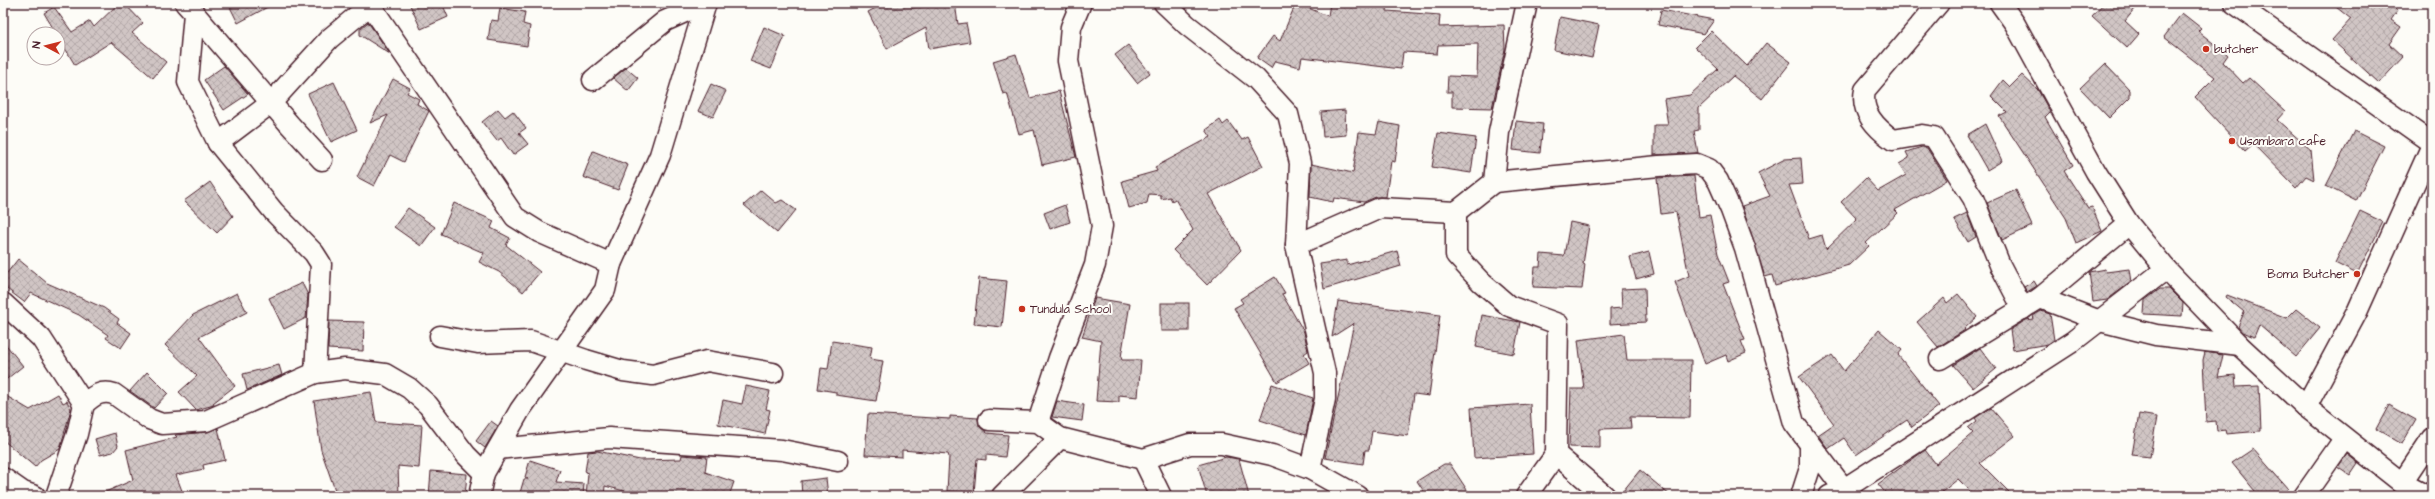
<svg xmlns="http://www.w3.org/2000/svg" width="2435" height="499" viewBox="0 0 2435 499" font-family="'Architects Daughter',sans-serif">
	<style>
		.building { fill: url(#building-cross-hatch); stroke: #4a1f2b }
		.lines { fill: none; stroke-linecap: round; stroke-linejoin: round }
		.minor-casing { stroke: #4a1f2b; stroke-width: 23 }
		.minor { stroke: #fdfcf7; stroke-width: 20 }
		.poi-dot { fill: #c8321e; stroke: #fdfcf7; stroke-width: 1.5 }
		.labels { text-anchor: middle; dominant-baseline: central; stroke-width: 4; stroke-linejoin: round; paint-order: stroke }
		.poi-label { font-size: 12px; fill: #4a1f2b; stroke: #fdfcf7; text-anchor: start }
	</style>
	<defs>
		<pattern id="building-cross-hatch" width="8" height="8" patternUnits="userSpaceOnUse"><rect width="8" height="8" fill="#d0c5c4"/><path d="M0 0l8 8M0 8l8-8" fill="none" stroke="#b4a9a9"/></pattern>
	</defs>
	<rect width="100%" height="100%" fill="#fdfcf7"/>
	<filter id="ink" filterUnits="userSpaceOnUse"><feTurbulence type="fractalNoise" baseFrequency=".025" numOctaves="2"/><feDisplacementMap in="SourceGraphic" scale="8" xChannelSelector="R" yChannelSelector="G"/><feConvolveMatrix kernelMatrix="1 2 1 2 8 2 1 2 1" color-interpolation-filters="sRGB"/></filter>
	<g filter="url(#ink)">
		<g class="building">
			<polygon points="119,3 124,3 143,23 132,33 166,62 153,78 111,42 75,65 44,13 54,7 72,32 90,21 94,27"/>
			<polygon points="228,3 275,3 238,23"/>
			<polygon points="409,3 442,3 448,17 421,29"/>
			<polygon points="885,3 910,3 912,8 955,3 958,24 966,23 970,42 929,49 926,28 887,49 868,12"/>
			<polygon points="1296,3 1328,16 1330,3 1388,3 1387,11 1440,15 1439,27 1504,25 1505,49 1492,108 1452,107 1452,92 1447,92 1448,76 1477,77 1478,44 1438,45 1437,54 1403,52 1401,69 1302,57 1300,67 1275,61 1271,68 1257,58 1273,36 1280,41"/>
			<polygon points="2104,3 2140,3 2125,21 2139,34 2127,48 2092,16"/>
			<polygon points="2331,3 2388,3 2398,10 2391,20 2401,27 2389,44 2403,57 2379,83 2332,40 2351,19"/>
			<polygon points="500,8 525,12 523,24 530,26 527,46 488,40 491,20 498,21"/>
			<polygon points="1661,10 1714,20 1704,34 1658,25"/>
			<polygon points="2182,13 2201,28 2198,31 2228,55 2223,62 2243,83 2249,78 2285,111 2277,120 2311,150 2314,180 2306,176 2296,188 2253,144 2245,151 2195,97 2215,77 2164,37"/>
			<polygon points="1560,17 1599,25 1592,58 1554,50"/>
			<polygon points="368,22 390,54 360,35 360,29"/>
			<polygon points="764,27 785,36 771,69 750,61"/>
			<polygon points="1711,31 1747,66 1766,43 1791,62 1762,99 1733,76 1699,108 1699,130 1694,131 1698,153 1654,155 1654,125 1668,125 1664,99 1690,95 1718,69 1695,47"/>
			<polygon points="1128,45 1150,73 1137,83 1115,55"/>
			<polygon points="1016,54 1030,98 1059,91 1076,157 1042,165 1034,130 1019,134 1007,93 1003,94 993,61"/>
			<polygon points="2105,64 2130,90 2130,97 2109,118 2080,88"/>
			<polygon points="224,66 248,94 224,110 204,80"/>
			<polygon points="626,68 638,78 628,91 613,78"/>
			<polygon points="2022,75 2038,90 2050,112 2045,117 2073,165 2064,171 2088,208 2092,207 2102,231 2076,243 2066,218 1999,116 2007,112 1991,96 2003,80 2010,87"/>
			<polygon points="393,79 410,88 407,93 419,99 417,104 429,111 404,162 390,155 374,186 357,177 388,115 370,123"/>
			<polygon points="334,82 357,130 331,142 308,94"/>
			<polygon points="711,84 726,91 713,117 698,111"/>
			<polygon points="498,109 505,117 513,111 526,128 519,133 528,144 513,155 501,138 497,141 482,122"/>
			<polygon points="1345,110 1346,135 1323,137 1321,112"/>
			<polygon points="1220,120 1223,125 1228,121 1242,140 1248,137 1263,166 1208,194 1241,250 1207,285 1173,250 1193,230 1175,199 1172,201 1170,197 1161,199 1161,195 1149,194 1147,203 1129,208 1122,181 1157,171 1155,167 1211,137 1206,130"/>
			<polygon points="1516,121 1543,124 1540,153 1513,150"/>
			<polygon points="1379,122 1400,126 1395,162 1391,161 1386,197 1376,197 1364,202 1334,198 1333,202 1310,197 1311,164 1353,173 1359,132 1376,134"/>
			<polygon points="1985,124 2002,161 1987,170 1967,135"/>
			<polygon points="2354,131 2384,146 2356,201 2326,186"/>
			<polygon points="1438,133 1476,138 1471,173 1432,167"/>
			<polygon points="1922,147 1927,148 1947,180 1895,210 1898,213 1866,243 1869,246 1849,265 1775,286 1772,275 1765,277 1742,206 1770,196 1758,173 1785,159 1801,158 1803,184 1789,185 1809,239 1822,235 1826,249 1857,219 1841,202 1866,178 1878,191 1906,175 1899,164 1909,158 1906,152"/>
			<polygon points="593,151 628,165 618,190 583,177"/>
			<polygon points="1694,176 1699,217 1710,215 1718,254 1729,282 1723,284 1745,340 1741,341 1746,353 1728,361 1726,355 1705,364 1675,282 1689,276 1676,212 1661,214 1657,178"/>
			<polygon points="210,182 233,216 217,233 184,201"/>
			<polygon points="761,190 776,203 782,200 796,210 777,233 744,205"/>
			<polygon points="2016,190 2032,226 2002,240 1987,203"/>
			<polygon points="454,203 494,221 491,228 510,238 506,245 540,272 523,292 499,272 479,262 484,253 441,234"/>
			<polygon points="1065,205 1070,222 1050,229 1044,213"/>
			<polygon points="408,208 435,227 421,246 394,227"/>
			<polygon points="2360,211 2383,222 2357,274 2335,263"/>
			<polygon points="1967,213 1976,237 1968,242 1954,219"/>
			<polygon points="1570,222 1589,226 1583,264 1585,264 1582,289 1533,287 1535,267 1540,267 1541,254 1564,256"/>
			<polygon points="1397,251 1401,266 1324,289 1320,264 1347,260 1347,265"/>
			<polygon points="1649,252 1654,274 1636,279 1630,257"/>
			<polygon points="18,259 47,283 104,308 119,319 117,323 131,333 121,348 106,338 108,335 79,315 31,293 24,302 3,286 3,278"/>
			<polygon points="2105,269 2106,272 2129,269 2131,282 2107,300 2093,302 2089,272"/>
			<polygon points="1275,277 1285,293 1282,294 1304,332 1308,351 1304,354 1309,363 1277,382 1234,308 1243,303 1240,299"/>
			<polygon points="979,278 1007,281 1002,327 974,324"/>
			<polygon points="2034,281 2037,286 2027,292 2024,287"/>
			<polygon points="302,283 308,295 306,318 284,329 269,298"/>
			<polygon points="1645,288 1646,322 1610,324 1610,309 1622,308 1621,289"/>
			<polygon points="2160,289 2169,289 2183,303 2182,316 2144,314 2145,300"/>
			<polygon points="237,293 247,312 199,337 235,386 213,403 214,405 196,410 179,392 197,376 165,345 193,315"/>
			<polygon points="1958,294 1977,317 1964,329 1965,330 1938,347 1917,322 1944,298 1947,303"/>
			<polygon points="2227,295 2287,318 2296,309 2320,328 2296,357 2259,325 2254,337 2242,332 2238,327 2244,312 2226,297"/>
			<polygon points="1095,298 1130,304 1121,357 1122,360 1141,360 1138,397 1119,395 1119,402 1096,401 1101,341 1082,337"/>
			<polygon points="1338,301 1440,315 1429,396 1414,394 1408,436 1372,431 1369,450 1365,450 1363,464 1325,458 1354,323 1332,337"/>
			<rect x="1161" y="303" width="28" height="28"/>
			<polygon points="2041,311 2050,314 2054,340 2048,344 2013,350 2010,330 2026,320 2034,319 2033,316"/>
			<polygon points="1482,315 1520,322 1514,354 1476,347"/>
			<polygon points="329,321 364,322 363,351 328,349"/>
			<polygon points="1879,330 1902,350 1898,355 1939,406 1912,427 1907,420 1856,455 1844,438 1828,449 1818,435 1834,424 1799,377 1832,355 1844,371"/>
			<polygon points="1624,334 1627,360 1691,360 1690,418 1630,417 1631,428 1600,429 1600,448 1569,447 1571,389 1584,389 1578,340"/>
			<polygon points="3,341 23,366 3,382"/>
			<polygon points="832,341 872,347 870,359 883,361 876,401 836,395 836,392 818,389 821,368 828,369"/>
			<polygon points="1980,348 1996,369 1973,388 1953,365"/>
			<polygon points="2205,352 2223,355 2218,377 2235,375 2236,387 2259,386 2261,431 2226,434 2225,430 2217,431 2216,421 2206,422 2203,360"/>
			<polygon points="279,365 282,375 247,390 243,374"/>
			<polygon points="147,372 168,393 154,408 130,391"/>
			<polygon points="1272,384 1313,398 1306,435 1260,420"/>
			<polygon points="746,386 770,391 766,409 770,410 765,434 718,424 723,400 742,404"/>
			<polygon points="371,392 376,422 422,425 419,468 398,466 399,496 337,496 321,450 314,401"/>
			<polygon points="3,394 30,410 58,394 63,403 67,401 71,409 60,449 41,460 35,467 3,440"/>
			<polygon points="1057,401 1084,405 1082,421 1052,417"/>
			<polygon points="1530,404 1533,454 1474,458 1471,408"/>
			<polygon points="2389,405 2416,420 2402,444 2376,429"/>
			<polygon points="1991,408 2015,436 1980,463 2013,496 1975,496 1958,479 1937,496 1888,496 1878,484 1925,450 1936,464 1973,433 1968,428 1977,421 1975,418"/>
			<polygon points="868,414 950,419 950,416 978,418 979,426 987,433 1008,435 1005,457 986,455 986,460 977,459 974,493 947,491 949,457 948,454 902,450 902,457 865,455"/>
			<polygon points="2139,414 2157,417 2150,457 2132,455"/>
			<polygon points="491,421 498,426 485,448 476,441"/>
			<polygon points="218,428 225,460 203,465 204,469 176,475 184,496 96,496 133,480 126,450 177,437 175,435 207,432"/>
			<polygon points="115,433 118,446 113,452 100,455 95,439"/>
			<polygon points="2253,449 2288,489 2280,496 2259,496 2232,463"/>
			<polygon points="597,451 640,460 681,459 682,455 707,457 705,472 734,482 729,496 643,496 605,486 604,496 586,496 588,473 585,472 588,452"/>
			<polygon points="2347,454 2358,463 2350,475 2338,467"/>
			<polygon points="1226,457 1239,459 1249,496 1207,496 1198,465"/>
			<polygon points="530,460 560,470 556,482 584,484 583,496 519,496 524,479 528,479 525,477"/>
			<polygon points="1444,464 1450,464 1471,496 1427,496 1417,481"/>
			<polygon points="1640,470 1671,496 1619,496"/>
			<polygon points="431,471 467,474 465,496 429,496"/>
			<polygon points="826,478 828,496 802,496 801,481"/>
		</g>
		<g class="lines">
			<defs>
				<g id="minor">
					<polyline points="185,3 194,13 188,82 218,143 274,212 314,253 321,264 315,373"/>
					<polyline points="369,3 515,217 539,232 611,264"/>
					<polyline points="1164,3 1187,25 1256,79 1288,114 1300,163 1296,245 1325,373 1325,399 1310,469"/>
					<path d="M1939,3l-74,87c-5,22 11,38 28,50l29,-5 12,2 39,61 27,67 23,44"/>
					<polyline points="2000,3 2015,24 2096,172 2129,224 2166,269 2239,345 2306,407 2402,483 2427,496"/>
					<polyline points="2234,3 2432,143"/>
					<polyline points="194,13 290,125 322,160"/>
					<polyline points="593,80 665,21 705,3"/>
					<polyline points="218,143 271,103 329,39 370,5"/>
					<polyline points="1494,182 1659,166 1697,164 1709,169 1718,181 1731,210 1745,248 1794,423 1844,489 1852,496"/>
					<polyline points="1456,212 1456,255 1481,282 1509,306 1558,324 1556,454 1526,496"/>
					<polyline points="1296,245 1380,208 1456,212 1494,182 1499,132 1527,3"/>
					<polyline points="2040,298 2100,321 2156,335 2239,345"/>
					<path d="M3,303l38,35 43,66c10,-9 18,-14 30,-10l35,25 13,5 44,-3 109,-48 30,-4 40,5 24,14 19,17 38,50 18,18"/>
					<polyline points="440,336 478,343 531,341 586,360 623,371 653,375 707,361 773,373"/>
					<polyline points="1940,359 2040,298 2129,224"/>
					<polyline points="2306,407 2357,312 2432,145"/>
					<polyline points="989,420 1038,422 1060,438 1143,459 1190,444 1222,444 1272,455 1310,469 1358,496"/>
					<polyline points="1038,422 1059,358 1095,265 1102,226 1068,61 1071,27 1081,3"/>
					<polyline points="498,449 609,438 782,450 838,461"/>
					<polyline points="1556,454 1605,496"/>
					<polyline points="1143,459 1161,496"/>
					<polyline points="3,478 23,492 35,496"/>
					<polyline points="2402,483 2432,438"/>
					<polyline points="56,496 77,434 84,404"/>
					<polyline points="479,496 484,473 520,410 605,290 611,264 660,155 706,3"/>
					<polyline points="1002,496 1060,438"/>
					<polyline points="1801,496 1810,468 1810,445"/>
					<polyline points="1829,496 1844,489 2072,342 2166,269"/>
					<polyline points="2304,496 2344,439"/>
				</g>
			</defs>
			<use href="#minor" class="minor-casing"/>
			<use href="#minor" class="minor"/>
		</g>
	</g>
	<g class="poi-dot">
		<circle cx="2206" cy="49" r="4"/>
		<circle cx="2232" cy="141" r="4"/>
		<circle cx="2357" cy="274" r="4"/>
		<circle cx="1022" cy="309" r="4"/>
	</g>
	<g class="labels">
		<g class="poi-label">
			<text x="2214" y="49">butcher</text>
			<text x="2240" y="141">Usambara cafe</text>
			<text x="2349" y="274" text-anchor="end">Boma Butcher</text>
			<text x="1030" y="309">Tundula School</text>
		</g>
	</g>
	<rect width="2435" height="499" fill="none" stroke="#fdfcf7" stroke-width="16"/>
	<rect x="8" y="8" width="2419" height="483" fill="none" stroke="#4a1f2b" stroke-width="1.5" filter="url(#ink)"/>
	<g transform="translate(46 46) rotate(277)"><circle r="19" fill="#fdfcf7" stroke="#b5a4a5"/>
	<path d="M0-3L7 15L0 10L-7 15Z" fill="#c8321e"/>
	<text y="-6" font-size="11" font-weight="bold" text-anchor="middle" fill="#4a1f2b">N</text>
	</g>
</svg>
